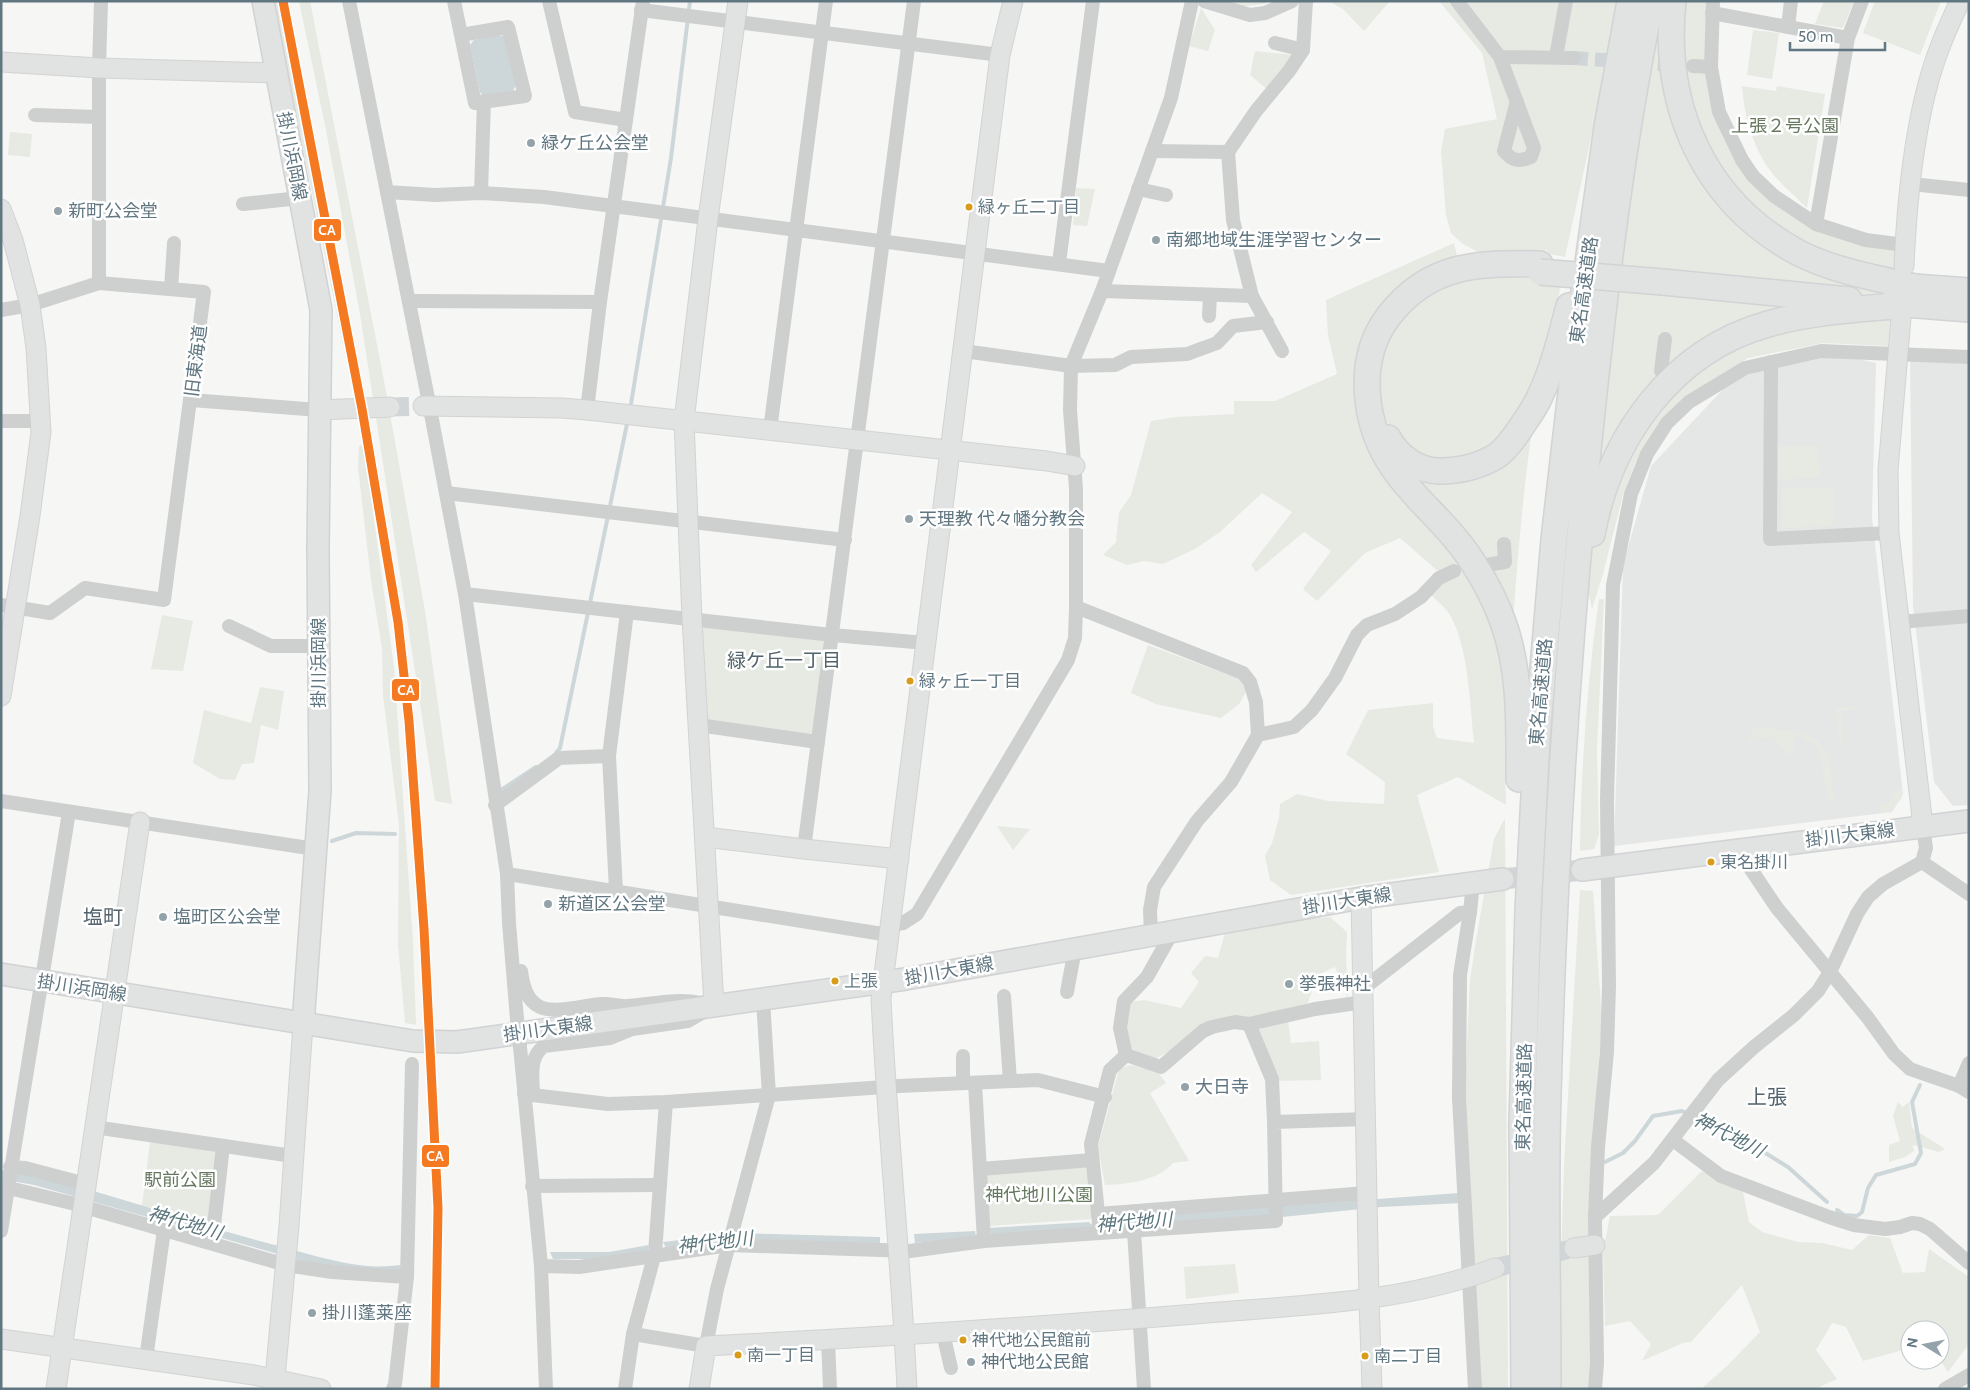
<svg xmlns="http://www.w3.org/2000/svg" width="1970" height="1390" viewBox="0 0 1970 1390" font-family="Cabin,'Noto Sans JP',sans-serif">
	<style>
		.built { fill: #e5e7e6 }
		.green { fill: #e6eae3 }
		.water { fill: #cdd7d9 }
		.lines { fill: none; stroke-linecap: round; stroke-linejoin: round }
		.stream { stroke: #cdd7d9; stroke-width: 4 }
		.street-tunnel { stroke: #d0d6d8; stroke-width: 14; stroke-dasharray: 14 7; stroke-linecap: butt }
		.secondary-tunnel { stroke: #d0d6d8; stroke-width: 19; stroke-dasharray: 19 9; stroke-linecap: butt }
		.primary-tunnel { stroke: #d0d6d8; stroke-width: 21; stroke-dasharray: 21 11; stroke-linecap: butt }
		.secondary-casing { stroke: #d2d3d3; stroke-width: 21 }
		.primary-casing { stroke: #d1d2d3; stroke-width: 24 }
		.highway-casing { stroke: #d1d3d4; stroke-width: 28 }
		.street { stroke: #ced0d0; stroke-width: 14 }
		.secondary { stroke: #e1e2e2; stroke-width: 19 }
		.primary { stroke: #e1e2e2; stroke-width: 21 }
		.highway { stroke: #e1e2e2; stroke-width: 25 }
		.highway-bridge-casing { stroke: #d1d3d4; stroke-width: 28; stroke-linecap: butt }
		.street-bridge { stroke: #ced0d0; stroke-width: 14 }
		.highway-bridge { stroke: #e1e2e2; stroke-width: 25 }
		.rail-1-casing { stroke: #fff; stroke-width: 12 }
		.rail-1 { stroke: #f47921; stroke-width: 9 }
		.poi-dot { fill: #94a3aa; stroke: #fff; stroke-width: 2 }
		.bus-dot { fill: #d99c1a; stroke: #fff; stroke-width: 2 }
		.labels { text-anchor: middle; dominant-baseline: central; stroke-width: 5; stroke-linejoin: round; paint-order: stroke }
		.bus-label { font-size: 17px; fill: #607681; stroke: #fff; text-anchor: start }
		.park-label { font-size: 18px; fill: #66795f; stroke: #fff }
		.poi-label { font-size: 18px; fill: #607681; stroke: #fff; text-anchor: start }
		.street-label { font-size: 18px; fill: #607681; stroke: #fff }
		.neighbourhood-label { font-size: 19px; fill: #52636c; stroke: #fff }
		.water-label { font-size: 19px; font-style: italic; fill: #5a767c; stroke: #fff }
		.quarter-label { font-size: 20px; fill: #52636c; stroke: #fff }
		.line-badge { stroke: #fff; stroke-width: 2 }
		.badge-label { font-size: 14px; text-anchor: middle; font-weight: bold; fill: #fff }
	</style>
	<rect width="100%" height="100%" fill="#f6f6f5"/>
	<g class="built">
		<polygon points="1821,351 1876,363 1872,517 1903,794 1892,812 1614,846 1623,565 1651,466 1741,370"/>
		<polygon points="1910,359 1969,364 1969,805 1953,806 1934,782 1913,606"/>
	</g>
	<g class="green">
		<polygon points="273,1 279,1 285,26 347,364"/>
		<polygon points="299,1 310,1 386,391 425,611 452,804 435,801 360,314 326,130"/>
		<polygon points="1222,1 1266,1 1265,4 1240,7"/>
		<polygon points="1328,1 1390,1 1364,31 1343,9"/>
		<polygon points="1439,1 1454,1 1466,11 1468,1 1621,1 1565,257 1549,254 1547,250 1478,252 1463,244 1451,233 1446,215 1441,151 1445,129 1497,119 1482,53"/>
		<polygon points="1684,1 1714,1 1712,71 1743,169 1813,230 1898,249 1888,346 1823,343 1748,358 1682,399 1656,427 1636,461 1623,495 1603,574 1592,609 1582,566 1626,215 1661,4"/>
		<polygon points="1824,1 1854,1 1843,28 1815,24"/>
		<polygon points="1875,1 1941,1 1920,55 1863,33"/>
		<polygon points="1201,8 1215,30 1208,51 1189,46"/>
		<polygon points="1753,30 1779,33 1772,79 1747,75"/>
		<polygon points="1255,51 1295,55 1268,90 1250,75"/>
		<path d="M1742,86l34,5 1,-5 48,8 -18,114c-12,-12 -27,-24 -38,-39 -17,-24 -25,-54 -27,-83z"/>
		<polygon points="10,132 32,134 30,157 8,155"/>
		<polygon points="1076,188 1095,189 1087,226 1073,225"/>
		<path d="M1454,243l5,22 -88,79 5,99 107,149 18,46 9,68 -5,56 1,43 -48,-28 -41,18 22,77 -148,23 -21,-15 -5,-24 7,-13 7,-25 1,-14 17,-10 31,7 56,3 1,-22 -39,-28 22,-44 65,-7v24l4,11 37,5c-4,-37 -5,-95 -24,-128 -4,-7 -13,-14 -19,-20l16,-16 -47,-41 -35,15 -48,48 -14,-12 28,-38 -27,-19 -48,40 -5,-7 41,-53 -30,-19 -42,39 -25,17 -32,15 -19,-3 -17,4 -24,-10 13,-13 3,-30 12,-17 20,-74 25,-4 58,-3v-13h41l62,-27 -9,-39 -2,-35z"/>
		<path d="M1501,276l61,4 -13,57 -14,44 -31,58 -36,23 -42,-1c-11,-9 -26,-19 -34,-30 -16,-21 -13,-70 -3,-93 7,-16 36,-41 52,-49 17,-8 41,-10 60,-13z"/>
		<path d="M1534,416c-11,73 -17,147 -22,222l-111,-177 48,14z"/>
		<polygon points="364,445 394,667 413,942 416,1025 405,1023 398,945 399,825 383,695 382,649 371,580 358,467 359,446"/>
		<polygon points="1818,446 1820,477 1779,480 1777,447"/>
		<polygon points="1833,487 1833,526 1782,528 1782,488"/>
		<path d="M1599,599h5l-7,151 2,85 -5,14 -14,2c1,-84 7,-168 19,-252z"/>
		<polygon points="162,615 193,621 183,671 151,669"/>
		<polygon points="706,626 823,641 825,645 815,732 806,735 710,722 705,718 701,631"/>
		<polygon points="1148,645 1240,679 1247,690 1239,704 1221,718 1156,704 1131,693"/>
		<polygon points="260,687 284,691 278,730 261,725 254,763 242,764 235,780 220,779 193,763 204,710 251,723"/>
		<polygon points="1864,705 1851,710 1841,711 1843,743 1840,745 1836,709"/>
		<path d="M1755,727c24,3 59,1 71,25 5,12 6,34 8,47h-5c-2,-9 -5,-18 -6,-28 -3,-23 -5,-26 -27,-36l-4,19h-5l-12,-15 -11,-1 -15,2z"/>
		<polygon points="1902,790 1902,798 1890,811 1879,813 1879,806 1888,803 1893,797 1893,791"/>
		<polygon points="1505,818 1508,1389 1481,1389 1465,1089 1470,980 1476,940 1494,839"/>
		<polygon points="997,826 1030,829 1013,850"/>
		<polygon points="1580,890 1593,891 1602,1022 1592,1158 1591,1389 1557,1389 1564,1166"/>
		<polygon points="1330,917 1347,932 1346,957 1348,999 1335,967 1317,975 1308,1003 1266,1016 1242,1020 1179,1046 1155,1059 1126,1055 1125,1003 1144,1000 1181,1008 1199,982 1191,973 1205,956 1218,958 1227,926"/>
		<polygon points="1288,1020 1291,1043 1319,1041 1321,1080 1275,1081 1254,1030"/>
		<path d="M1131,1065l27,7 8,11 -16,10 39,68 -16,2c-16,18 -45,21 -68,22l-7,-38 21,-78z"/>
		<polygon points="1898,1102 1903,1107 1909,1102 1912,1128 1945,1149 1939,1152 1913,1145 1914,1151 1905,1157 1889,1162 1889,1145 1900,1141 1893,1116"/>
		<polygon points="150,1142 212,1150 216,1154 211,1223 142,1206"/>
		<polygon points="1083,1165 1088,1169 1092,1219 988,1226 985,1176 988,1171"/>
		<polygon points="1702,1171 1743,1192 1749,1222 1762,1232 1798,1242 1822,1243 1852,1250 1869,1235 1890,1238 1903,1273 1925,1272 1929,1249 1969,1277 1969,1344 1948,1372 1940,1360 1940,1330 1910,1330 1910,1348 1863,1361 1846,1327 1832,1323 1816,1350 1837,1379 1815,1389 1701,1389 1727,1366 1760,1332 1742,1285 1691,1342 1683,1343 1642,1361 1651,1344 1630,1321 1605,1326 1603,1251 1610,1216 1658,1215"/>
		<polygon points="1235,1264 1239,1293 1186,1299 1184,1267"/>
	</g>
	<g class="water">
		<polygon points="496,35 504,36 516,85 513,91 484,97 480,92 470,45 474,40"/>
		<path d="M1,1170c92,15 181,51 270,74 32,8 64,19 96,22 12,1 23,0 35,-1v8l-92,-10 -276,-78 -33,-6z"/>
		<polygon points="1459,1193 1461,1203 1381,1207 1282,1217 1109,1228 1108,1219"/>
		<polygon points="1090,1222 1088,1230 992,1236 988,1228"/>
		<polygon points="975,1231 976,1237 915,1243 914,1234"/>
		<polygon points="739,1233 880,1237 880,1245 741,1241"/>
		<polygon points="723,1235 719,1243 667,1250 663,1242"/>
		<polygon points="649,1245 647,1253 610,1259 553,1259 550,1252 609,1252"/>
	</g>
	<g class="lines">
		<g class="stream">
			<polyline points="630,410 671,158 690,1"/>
			<polyline points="556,753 560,748 628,419"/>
			<polyline points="498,792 536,767"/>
			<polyline points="332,841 356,833 395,834"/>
			<polyline points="1605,1162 1623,1153 1635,1141 1653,1116 1682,1111 1713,1124 1743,1139 1788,1167 1827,1202"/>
			<polyline points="1837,1210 1844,1215 1857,1216 1862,1212 1868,1188 1876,1175 1915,1164 1921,1153 1912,1102 1920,1085"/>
			<polyline points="1086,1226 1114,1224"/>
		</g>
		<polyline class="street-tunnel" points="1574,58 1678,65"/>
		<g class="secondary-tunnel">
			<polyline points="390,407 423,406"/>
			<polyline points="1495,1268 1574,1248"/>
		</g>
		<polyline class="primary-tunnel" points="1503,879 1582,870"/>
		<defs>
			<g id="secondary">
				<polyline points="1,62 99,68 277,73"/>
				<polyline points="1,209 13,240 30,305 36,348 41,432 30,516 1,696"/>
				<path d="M1904,266c3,-68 11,-155 36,-219 6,-16 13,-31 20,-46"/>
				<polyline points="1901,318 1888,470 1889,533 1923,826"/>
				<polyline points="423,406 562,408 587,410 1047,461 1075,466"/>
				<polyline points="319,410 390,407"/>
				<polyline points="705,837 804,849 899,859"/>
				<polyline points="1361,898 1369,1299 1372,1389"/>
				<polyline points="714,1005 692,619 684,421 708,219 738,1"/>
				<polyline points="1574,1248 1595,1245"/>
				<polyline points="1,1339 254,1375 321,1389"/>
				<polyline points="56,1389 140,822"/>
				<polyline points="274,1389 289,1226 303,1024"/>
				<path d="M699,1389l7,-43c163,-8 327,-19 490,-32 100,-9 204,-10 299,-46"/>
				<path d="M907,1389c-6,-131 -20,-261 -26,-391l119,-943 13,-54"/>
			</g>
			<g id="primary">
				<polyline points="263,1 321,310 318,549 320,791 303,1024"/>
				<polyline points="1582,870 1969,821"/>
				<polyline points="1,974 413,1041 457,1042 906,979 1361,898 1503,879"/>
			</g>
			<g id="highway">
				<path d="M1673,1c-11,105 30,201 126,252 35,18 77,25 116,34"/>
				<polyline points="1663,282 1849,300"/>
				<polyline points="1900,286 1969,291"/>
				<polyline points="1892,303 1969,309"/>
				<path d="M1388,438c10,19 30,33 52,33 19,0 41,-5 58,-16 9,-7 16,-17 22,-26 7,-11 15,-21 20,-33 13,-27 21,-60 29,-90"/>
				<path d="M1592,534c18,-96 79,-183 176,-210 45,-13 93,-15 139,-19"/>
				<path d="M1519,779c0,-52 2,-108 -16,-157 -10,-28 -29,-62 -49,-85 -19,-23 -43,-43 -60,-68 -30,-43 -39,-108 -6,-152 41,-54 90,-54 152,-53"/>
				<polyline points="1524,1389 1522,1124 1528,910 1537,738 1554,539 1577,340 1607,127 1630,1"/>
				<path d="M1548,1389c0,-98 -3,-196 0,-294 6,-222 19,-444 42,-664 15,-144 32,-288 61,-430"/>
			</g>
		</defs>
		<use href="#secondary" class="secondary-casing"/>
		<use href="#primary" class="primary-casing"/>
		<use href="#highway" class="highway-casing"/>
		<g class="street">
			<polyline points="349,1 428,398 465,594 507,874 509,923 517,1019"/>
			<polyline points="454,1 475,103 525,96 508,27 461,35"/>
			<polyline points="549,1 575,112 626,120"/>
			<polyline points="1204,1 1250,15 1265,13 1292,1"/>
			<polyline points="1457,1 1500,57 1574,58"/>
			<polyline points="1713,1 1711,67 1719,112 1742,160 1753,176 1774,196 1816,224 1866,240 1905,245"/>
			<polyline points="641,10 1000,55"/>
			<polyline points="1712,13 1848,38"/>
			<polyline points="1788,27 1791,1"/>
			<polyline points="1275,43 1303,50"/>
			<path d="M1500,57l34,91 -3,9c-12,5 -19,4 -27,-6l13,-50"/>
			<polyline points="1556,57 1566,1"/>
			<polyline points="1693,66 1711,67"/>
			<polyline points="35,115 99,117"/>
			<polyline points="1152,151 1228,152 1256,111 1289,71 1303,50 1306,1"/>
			<polyline points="1228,152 1233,220 1252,296 1282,351"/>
			<polyline points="1911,184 1969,190"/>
			<polyline points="1138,189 1166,195"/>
			<polyline points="387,192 435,195 481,193 544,197 1109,271"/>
			<polyline points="481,193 484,101"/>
			<polyline points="243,204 300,198"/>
			<polyline points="1816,224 1848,38 1862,1"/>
			<polyline points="1059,263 1093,1"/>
			<polyline points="99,283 99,68 101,1"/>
			<polyline points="171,289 174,243"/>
			<polyline points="1102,291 1252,296"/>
			<polyline points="409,301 600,302"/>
			<polyline points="1,310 30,305 99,283 204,292 164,600 85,588 50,613 1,605"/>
			<polyline points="1209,316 1210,295"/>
			<polyline points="964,351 1071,366 1115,365 1131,357 1187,354 1217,343 1233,326 1267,322"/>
			<polyline points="1771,362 1770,539 1889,533"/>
			<polyline points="1661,371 1665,339"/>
			<polyline points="191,400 319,410"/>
			<polyline points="587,410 600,302 643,1"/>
			<polyline points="1,421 41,421"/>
			<polyline points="770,430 826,1"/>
			<polyline points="446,493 845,540"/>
			<polyline points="1486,565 1505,562 1504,544"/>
			<polyline points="465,594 832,635 926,643"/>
			<polyline points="1076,607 1243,673 1250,682 1256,702 1258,735 1231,782 1197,821 1154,887 1150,910 1151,935"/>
			<polyline points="1900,622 1969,616"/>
			<polyline points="229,626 271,646 319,646"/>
			<polyline points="698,725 818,742"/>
			<polyline points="1258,735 1294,727 1312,710 1335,678 1357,635 1367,625 1395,614 1421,597 1439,578 1454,571"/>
			<polyline points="1,801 315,849"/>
			<polyline points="495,805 559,758 609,756"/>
			<polyline points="804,849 914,1"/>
			<polyline points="1743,849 1744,859 1777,908 1868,1018 1894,1054 1910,1069 1959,1086 1969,1092"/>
			<polyline points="1922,862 1969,894"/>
			<polyline points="507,874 889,935"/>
			<polyline points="1473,883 1470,912 1460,975 1459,1098 1475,1389"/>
			<polyline points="616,890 609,756 627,612"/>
			<polyline points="890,925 903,923 917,914 1068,660 1075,638 1076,607 1076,489 1070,410 1071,366 1102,291 1171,98 1192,1"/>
			<polyline points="1168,932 1169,938 1147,977 1124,1001 1120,1028 1126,1055 1161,1067 1203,1031 1212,1027 1235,1022 1249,1024 1315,1009 1364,1002"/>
			<path d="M521,971c2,14 5,29 19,36 15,7 45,-2 61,-3 9,-1 18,3 27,2 25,-2 49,-8 73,-3"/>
			<polyline points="1364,988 1460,913 1470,912"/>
			<polyline points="1067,992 1075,949"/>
			<polyline points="1004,996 1010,1081"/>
			<polyline points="1249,1024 1272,1079 1274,1122"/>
			<polyline points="520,1047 541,1266 546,1389"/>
			<polyline points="963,1083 963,1056"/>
			<polyline points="975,1083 984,1241"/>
			<polyline points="1959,1086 1969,1063"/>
			<polyline points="524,1094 608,1104 666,1102 899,1086 1038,1080 1105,1097"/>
			<path d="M533,1095c0,-17 -5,-37 11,-49l66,-8 22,-9 56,-8 17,-10"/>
			<polyline points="94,1127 293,1156"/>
			<polyline points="1673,1140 1721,1176 1829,1217 1854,1225 1885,1229 1900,1227 1912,1223 1920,1224 1930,1229 1969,1263"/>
			<polyline points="10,1167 25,1168 86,1184"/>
			<polyline points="980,1169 1092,1160"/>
			<polyline points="1,1186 71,1203 286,1265 332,1272 407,1277"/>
			<polyline points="532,1186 660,1185"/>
			<polyline points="1098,1214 1367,1193"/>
			<polyline points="1595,1217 1654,1163 1718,1080 1754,1047 1794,1015 1818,991 1830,972 1857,914 1868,897 1883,884 1922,862 1926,848 1923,826"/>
			<polyline points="1,1231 69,812"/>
			<polyline points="1134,1231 1144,1389"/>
			<polyline points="1100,1233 1091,1144 1110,1070 1126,1055"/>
			<polyline points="212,1243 223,1146"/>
			<polyline points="541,1266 579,1267 729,1245 910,1251 984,1241 1276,1221 1274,1122 1367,1119"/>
			<polyline points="943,1333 951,1368"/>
			<polyline points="633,1334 706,1346 717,1289 769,1095 763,1000"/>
			<polyline points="828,1340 830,1389"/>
			<polyline points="146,1359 164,1230"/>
			<polyline points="393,1389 395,1384 407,1277 412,1064"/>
			<polyline points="625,1389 633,1334 655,1253 666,1102"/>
			<polyline points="1595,1389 1597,1363 1595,1217 1598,1147 1607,1052 1609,986 1607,799 1613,585 1631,494 1647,454 1667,423 1689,402 1745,368 1821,351 1969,357"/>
			<polyline points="1945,1389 1969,1375"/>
		</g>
		<use href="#secondary" class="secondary"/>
		<use href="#primary" class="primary"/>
		<use href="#highway" class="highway"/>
		<defs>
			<polyline id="highway-bridge" points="1540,272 1663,282"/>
		</defs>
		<use href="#highway-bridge" class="highway-bridge-casing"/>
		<polyline class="street-bridge" points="517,1019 520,1047"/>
		<use href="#highway-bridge" class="highway-bridge"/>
		<defs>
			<polyline id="rail-1" points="283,1 362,409 398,622 409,721 424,929 438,1208 435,1389"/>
		</defs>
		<use href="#rail-1" class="rail-1-casing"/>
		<use href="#rail-1" class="rail-1"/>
	</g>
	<g class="poi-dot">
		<circle cx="531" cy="143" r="5"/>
		<circle cx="58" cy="211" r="5"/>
		<circle cx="1156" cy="240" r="5"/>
		<circle cx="909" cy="519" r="5"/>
		<circle cx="548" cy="904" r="5"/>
		<circle cx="163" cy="917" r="5"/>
		<circle cx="1289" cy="984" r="5"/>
		<circle cx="1185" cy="1087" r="5"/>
		<circle cx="312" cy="1313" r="5"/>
		<circle cx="971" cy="1362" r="5"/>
	</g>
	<g class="bus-dot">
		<circle cx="969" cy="207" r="4.5"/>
		<circle cx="910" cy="681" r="4.5"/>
		<circle cx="1711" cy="862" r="4.5"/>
		<circle cx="835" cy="981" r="4.5"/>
		<circle cx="963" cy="1340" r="4.5"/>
		<circle cx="738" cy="1355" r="4.5"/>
		<circle cx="1365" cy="1356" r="4.5"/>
	</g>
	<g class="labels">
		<g class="bus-label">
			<text x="978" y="207">緑ヶ丘二丁目</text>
			<text x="919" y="681">緑ヶ丘一丁目</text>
			<text x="1720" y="862">東名掛川</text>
			<text x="844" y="981">上張</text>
			<text x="972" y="1340">神代地公民館前</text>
			<text x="747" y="1355">南一丁目</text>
			<text x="1374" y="1356">南二丁目</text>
		</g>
		<g class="park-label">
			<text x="1785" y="126">上張２号公園</text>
			<text x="180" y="1180">駅前公園</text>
			<text x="1039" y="1195">神代地川公園</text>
		</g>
		<g class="poi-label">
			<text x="541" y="143">緑ケ丘公会堂</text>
			<text x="68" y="211">新町公会堂</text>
			<text x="1166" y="240">南郷地域生涯学習センター</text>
			<text x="919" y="519">天理教 代々幡分教会</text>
			<text x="558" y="904">新道区公会堂</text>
			<text x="173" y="917">塩町区公会堂</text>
			<text x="1299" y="984">挙張神社</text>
			<text x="1195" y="1087">大日寺</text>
			<text x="322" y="1313">掛川蓬莱座</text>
			<text x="981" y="1362">神代地公民館</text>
		</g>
		<g class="street-label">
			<text transform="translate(292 156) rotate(79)">掛川浜岡線</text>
			<text transform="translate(1584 290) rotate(-82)">東名高速道路</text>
			<text transform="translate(196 361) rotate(-83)">旧東海道</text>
			<text transform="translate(319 663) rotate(-90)">掛川浜岡線</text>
			<text transform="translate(1541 692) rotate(-85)">東名高速道路</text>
			<text transform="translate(1850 835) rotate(-7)">掛川大東線</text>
			<text transform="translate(1347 901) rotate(-9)">掛川大東線</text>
			<text transform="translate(949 971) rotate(-10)">掛川大東線</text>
			<text transform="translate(82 988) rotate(9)">掛川浜岡線</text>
			<text transform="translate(548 1029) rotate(-8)">掛川大東線</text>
			<text transform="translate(1524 1097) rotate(-89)">東名高速道路</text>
		</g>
		<g class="neighbourhood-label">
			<text x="784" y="660">緑ケ丘一丁目</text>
		</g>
		<g class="water-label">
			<text transform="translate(1729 1135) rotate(27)">神代地川</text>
			<text transform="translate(1134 1222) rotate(-4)">神代地川</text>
			<text transform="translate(185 1223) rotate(16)">神代地川</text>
			<text transform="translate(715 1242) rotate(-6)">神代地川</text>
		</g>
		<g class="quarter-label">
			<text x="103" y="917">塩町</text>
			<text x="1767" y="1097">上張</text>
		</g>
	</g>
	<g class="line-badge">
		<rect x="313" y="218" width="29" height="24" rx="5" fill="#f47921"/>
		<rect x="391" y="678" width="29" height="24" rx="5" fill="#f47921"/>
		<rect x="421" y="1144" width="29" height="24" rx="5" fill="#f47921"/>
	</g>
	<g class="badge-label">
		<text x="327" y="235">CA</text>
		<text x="406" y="695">CA</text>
		<text x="435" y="1161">CA</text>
	</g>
	<rect width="1970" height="1390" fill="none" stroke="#607681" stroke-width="5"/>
	<g transform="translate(1925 1345) rotate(280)"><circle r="24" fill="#ffffff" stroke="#bfc8cd"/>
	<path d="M0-4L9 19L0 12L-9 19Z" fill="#94a3aa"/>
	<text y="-8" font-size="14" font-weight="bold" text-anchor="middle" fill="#607681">N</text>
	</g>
	<path d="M1790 42v8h95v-8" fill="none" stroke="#607681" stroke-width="2.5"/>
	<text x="1798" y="42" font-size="15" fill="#607681" stroke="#ffffff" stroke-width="4" paint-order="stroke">50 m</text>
</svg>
